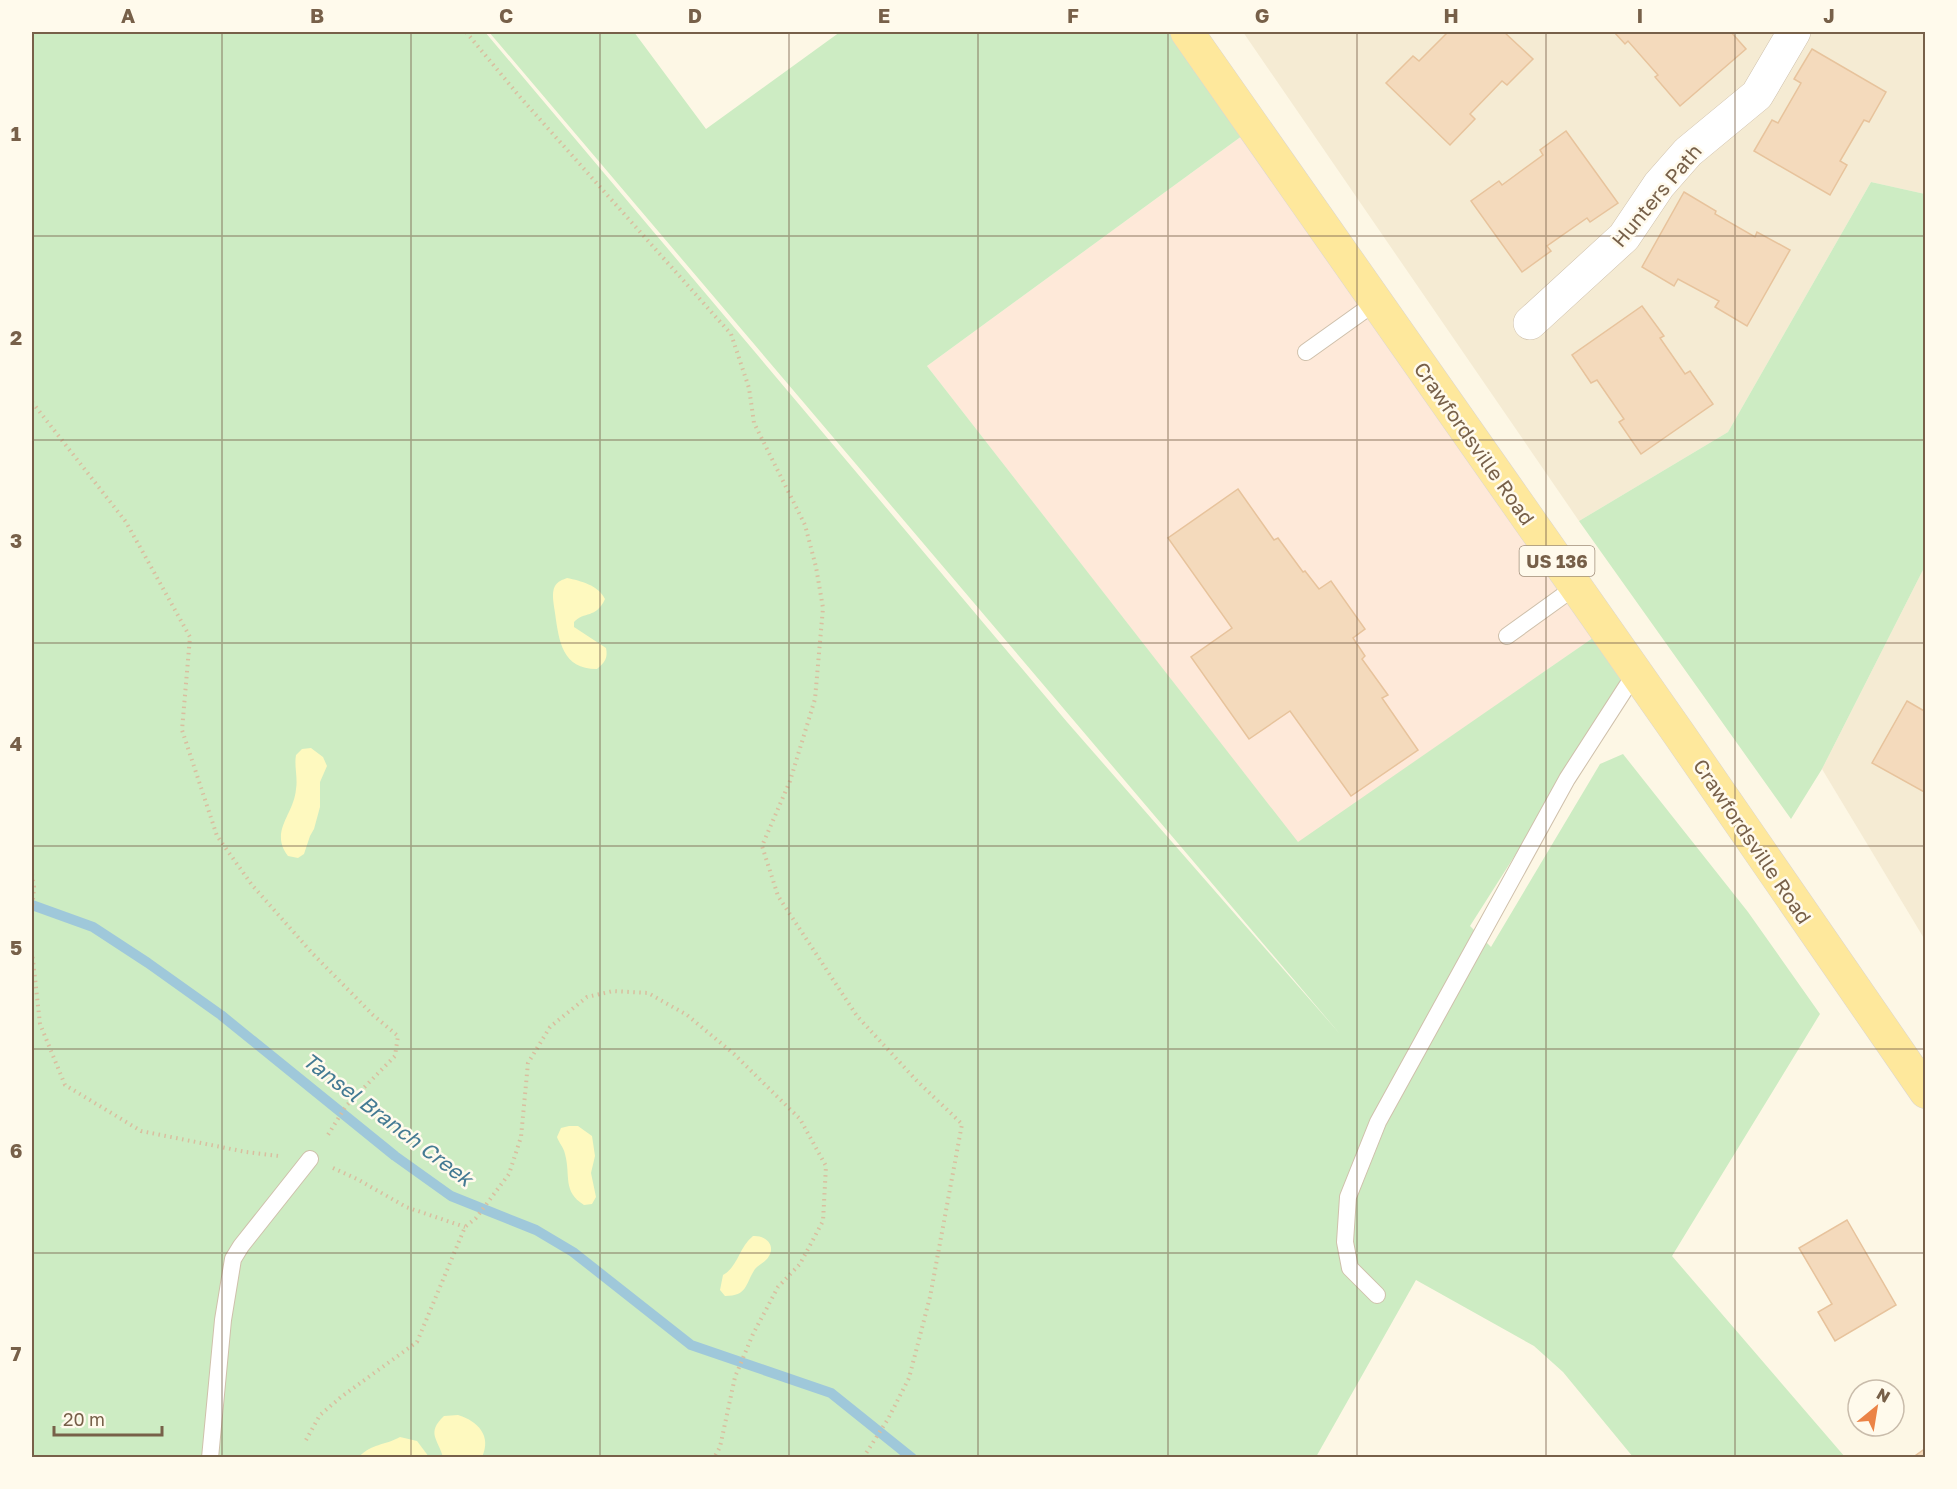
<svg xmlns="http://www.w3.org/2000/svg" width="1957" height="1489" viewBox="0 0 1957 1489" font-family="'Golos Text',sans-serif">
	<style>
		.residential { fill: #f5ebd3 }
		.commercial { fill: #fee9d9 }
		.green { fill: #cdecc3 }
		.sand { fill: #fef9bf }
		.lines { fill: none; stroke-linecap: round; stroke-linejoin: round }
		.stream { stroke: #9fc8da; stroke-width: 10 }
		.building { fill: #f4dabc; stroke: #e7c39c; stroke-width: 1.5 }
		.lane-casing { stroke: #cfc0ab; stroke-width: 18 }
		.street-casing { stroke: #cfc0ab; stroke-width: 34 }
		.primary-casing { stroke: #dcd6d0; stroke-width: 34 }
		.path { stroke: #d9be9f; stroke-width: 4; stroke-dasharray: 1.5 4.5; stroke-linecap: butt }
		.lane { stroke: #fff; stroke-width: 16 }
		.street { stroke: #fff; stroke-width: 33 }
		.primary { stroke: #fee89c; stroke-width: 33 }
		.grid { fill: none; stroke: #776049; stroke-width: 1.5; stroke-opacity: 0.55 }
		.labels { text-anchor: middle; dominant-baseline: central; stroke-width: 5; stroke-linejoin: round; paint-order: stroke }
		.shield { fill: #fffaec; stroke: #a08e7a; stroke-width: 1.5 }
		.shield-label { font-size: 18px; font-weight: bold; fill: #776049 }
		.street-label { font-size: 20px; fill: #776049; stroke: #fffaec }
		.water-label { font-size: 21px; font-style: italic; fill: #447a93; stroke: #fffaec }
		.neatline { fill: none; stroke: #776049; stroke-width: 2 }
		.grid-label { font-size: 20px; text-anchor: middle; font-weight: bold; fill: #776049 }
	</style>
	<rect width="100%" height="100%" fill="#fdf7e5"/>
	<g class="residential">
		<polygon points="1243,32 1925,32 1925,194 1871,182 1728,432 1579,521"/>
		<polygon points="1925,566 1925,940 1822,769"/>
	</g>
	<polygon class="commercial" points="1246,133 1600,633 1298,843 927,366"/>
	<g class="green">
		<polygon points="32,32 485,32 1067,722 1340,1034 489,32 634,32 706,129 840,32 1177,32 1246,133 927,366 1298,842 1600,633 1631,673 1470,926 1491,947 1600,764 1623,754 1748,912 1820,1014 1672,1256 1845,1457 1633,1457 1563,1372 1534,1346 1416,1280 1316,1457 32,1457"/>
		<polygon points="1871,182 1925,194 1925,566 1822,769 1791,819 1579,521 1728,432"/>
	</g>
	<g class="sand">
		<path d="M567,578c14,3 31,7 38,21 -9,20 -21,12 -31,23v5l32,21c2,10 -1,14 -9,21 -35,0 -38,-28 -42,-56 -1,-8 -4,-20 0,-27 3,-5 7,-6 12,-8z"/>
		<path d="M311,748l12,9 4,9 -7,16v25l-6,22 -4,7 -6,18 -6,4 -10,-2c-19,-25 6,-41 8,-67 2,-11 -2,-23 0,-34l6,-6z"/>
		<path d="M569,1126h9l14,10 3,20 -4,17 5,24 -4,7 -8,1c-22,-14 -13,-29 -19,-51 -1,-6 -6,-11 -8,-17l4,-9z"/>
		<path d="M753,1236c11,-1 23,8 16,20 -3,6 -10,8 -14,13 -10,15 -7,27 -30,27l-5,-6 3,-15c15,-8 16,-28 30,-39z"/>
		<path d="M458,1415c20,6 34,21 24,42h-39c-5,-18 -17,-24 1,-41z"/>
		<path d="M400,1437l17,4 12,16h-70c13,-14 25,-11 41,-20z"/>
	</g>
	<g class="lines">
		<polyline class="stream" points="32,905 93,927 148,963 221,1015 395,1156 451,1196 536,1230 573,1252 691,1345 831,1393 912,1458"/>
	</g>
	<g class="building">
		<polygon points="1448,32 1504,32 1533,59 1507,85 1502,81 1470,114 1475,119 1450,145 1386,83 1413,56 1419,61"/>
		<polygon points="1614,32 1731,32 1746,49 1680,106 1655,77 1658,75 1628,41 1625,44"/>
		<polygon points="1812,49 1886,92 1869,122 1864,120 1840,161 1847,165 1830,195 1754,151 1772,120 1778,123 1801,83 1794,79"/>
		<polygon points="1566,131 1618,203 1590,222 1587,218 1547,246 1551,251 1522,272 1471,201 1499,181 1502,185 1543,155 1540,150"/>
		<polygon points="1684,192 1716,211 1715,214 1755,237 1757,232 1790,250 1747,326 1715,307 1719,301 1678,279 1674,286 1642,267"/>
		<polygon points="1642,306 1664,336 1660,338 1685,374 1690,371 1713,404 1641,454 1619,422 1624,419 1597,380 1591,383 1572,355"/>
		<polygon points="1238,489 1274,540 1278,538 1303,572 1305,571 1319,589 1331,581 1365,629 1353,638 1365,656 1362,659 1388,695 1382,698 1418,750 1351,796 1290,711 1249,739 1191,657 1232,628 1168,538"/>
		<polygon points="1907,701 1926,712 1926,793 1872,763"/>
		<polygon points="1847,1220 1896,1305 1835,1341 1818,1312 1832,1304 1799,1248"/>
		<polygon points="1926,1448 1926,1458 1912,1458"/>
	</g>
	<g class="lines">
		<defs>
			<g id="lane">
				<polyline points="1306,352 1376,302"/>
				<polyline points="1507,636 1575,587"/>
				<polyline points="1377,1295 1350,1268 1345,1242 1348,1197 1378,1122 1567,779 1636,672"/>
				<polyline points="210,1458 223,1320 233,1259 241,1246 310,1159"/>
			</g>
			<polyline id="street" points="1530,323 1624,237 1659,185 1688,152 1757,95 1794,32"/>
			<polyline id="primary" points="1187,32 1679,734 1926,1092"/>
		</defs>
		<use href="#lane" class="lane-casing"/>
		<use href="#street" class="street-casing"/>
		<use href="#primary" class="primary-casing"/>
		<g class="path">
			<polyline points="466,32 520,97 731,334 749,388 754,423 805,525 816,567 823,608 815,699 790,781 762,846 778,896 857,1016 916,1080 962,1124 930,1297 909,1378 888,1419 863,1458"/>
			<polyline points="32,402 126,522 190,637 182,730 217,836 252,885 313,954 373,1015 398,1036 395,1056 346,1106 326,1138"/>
			<polyline points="32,874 34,887 32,911"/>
			<polyline points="32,951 40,1024 65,1085 141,1131 246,1152 279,1156"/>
			<polyline points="333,1168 359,1180 406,1207 465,1227"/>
			<polyline points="306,1440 320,1415 341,1397 417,1342 465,1227 476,1218 509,1174 521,1137 528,1063 550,1027 587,997 613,991 648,993 687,1015 734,1054 800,1119 826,1166 823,1221 800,1264 778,1287 753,1334 735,1377 720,1447 714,1458"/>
		</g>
		<use href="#lane" class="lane"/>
		<use href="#street" class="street"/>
		<use href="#primary" class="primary"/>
	</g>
	<path class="grid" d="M222,32v1426M411,32v1426M600,32v1426M789,32v1426M978,32v1426M1168,32v1426M1357,32v1426M1546,32v1426M1735,32v1426M32,236h1894M32,440h1894M32,643h1894M32,846h1894M32,1049h1894M32,1253h1894"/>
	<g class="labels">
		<rect class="shield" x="1519.5" y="546" width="75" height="30" rx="4.5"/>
		<g class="shield-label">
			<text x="1557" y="561">US 136</text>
		</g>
		<g class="street-label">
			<text transform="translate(1656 195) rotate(-50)">Hunters Path</text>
			<text transform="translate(1475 443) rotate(55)">Crawfordsville Road</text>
			<text transform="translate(1753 841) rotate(56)">Crawfordsville Road</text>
		</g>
		<g class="water-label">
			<text transform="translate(388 1119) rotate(37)">Tansel Branch Creek</text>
		</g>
	</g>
	<rect width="1957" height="1489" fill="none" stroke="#fffaec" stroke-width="66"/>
	<g transform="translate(1876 1408) rotate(30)"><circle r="28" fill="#fffaec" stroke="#c9bcab" stroke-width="1.5"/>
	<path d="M0-4.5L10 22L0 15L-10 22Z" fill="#eb8346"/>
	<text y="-9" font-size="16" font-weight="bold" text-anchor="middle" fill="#776049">N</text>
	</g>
	<path d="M54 1426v9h108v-9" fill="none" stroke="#776049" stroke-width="3"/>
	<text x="63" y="1426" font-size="18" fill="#776049" stroke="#fffaec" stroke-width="4.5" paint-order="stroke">20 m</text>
	<rect x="33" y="33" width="1891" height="1423" class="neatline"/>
	<g class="grid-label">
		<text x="128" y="23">A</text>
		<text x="317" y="23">B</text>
		<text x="506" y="23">C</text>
		<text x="695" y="23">D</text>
		<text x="884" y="23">E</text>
		<text x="1073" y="23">F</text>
		<text x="1262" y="23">G</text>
		<text x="1451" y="23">H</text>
		<text x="1640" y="23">I</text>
		<text x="1829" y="23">J</text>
		<text x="16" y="141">1</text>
		<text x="16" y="345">2</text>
		<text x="16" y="548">3</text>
		<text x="16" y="751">4</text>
		<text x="16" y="955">5</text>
		<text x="16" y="1158">6</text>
		<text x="16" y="1361">7</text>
	</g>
</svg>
